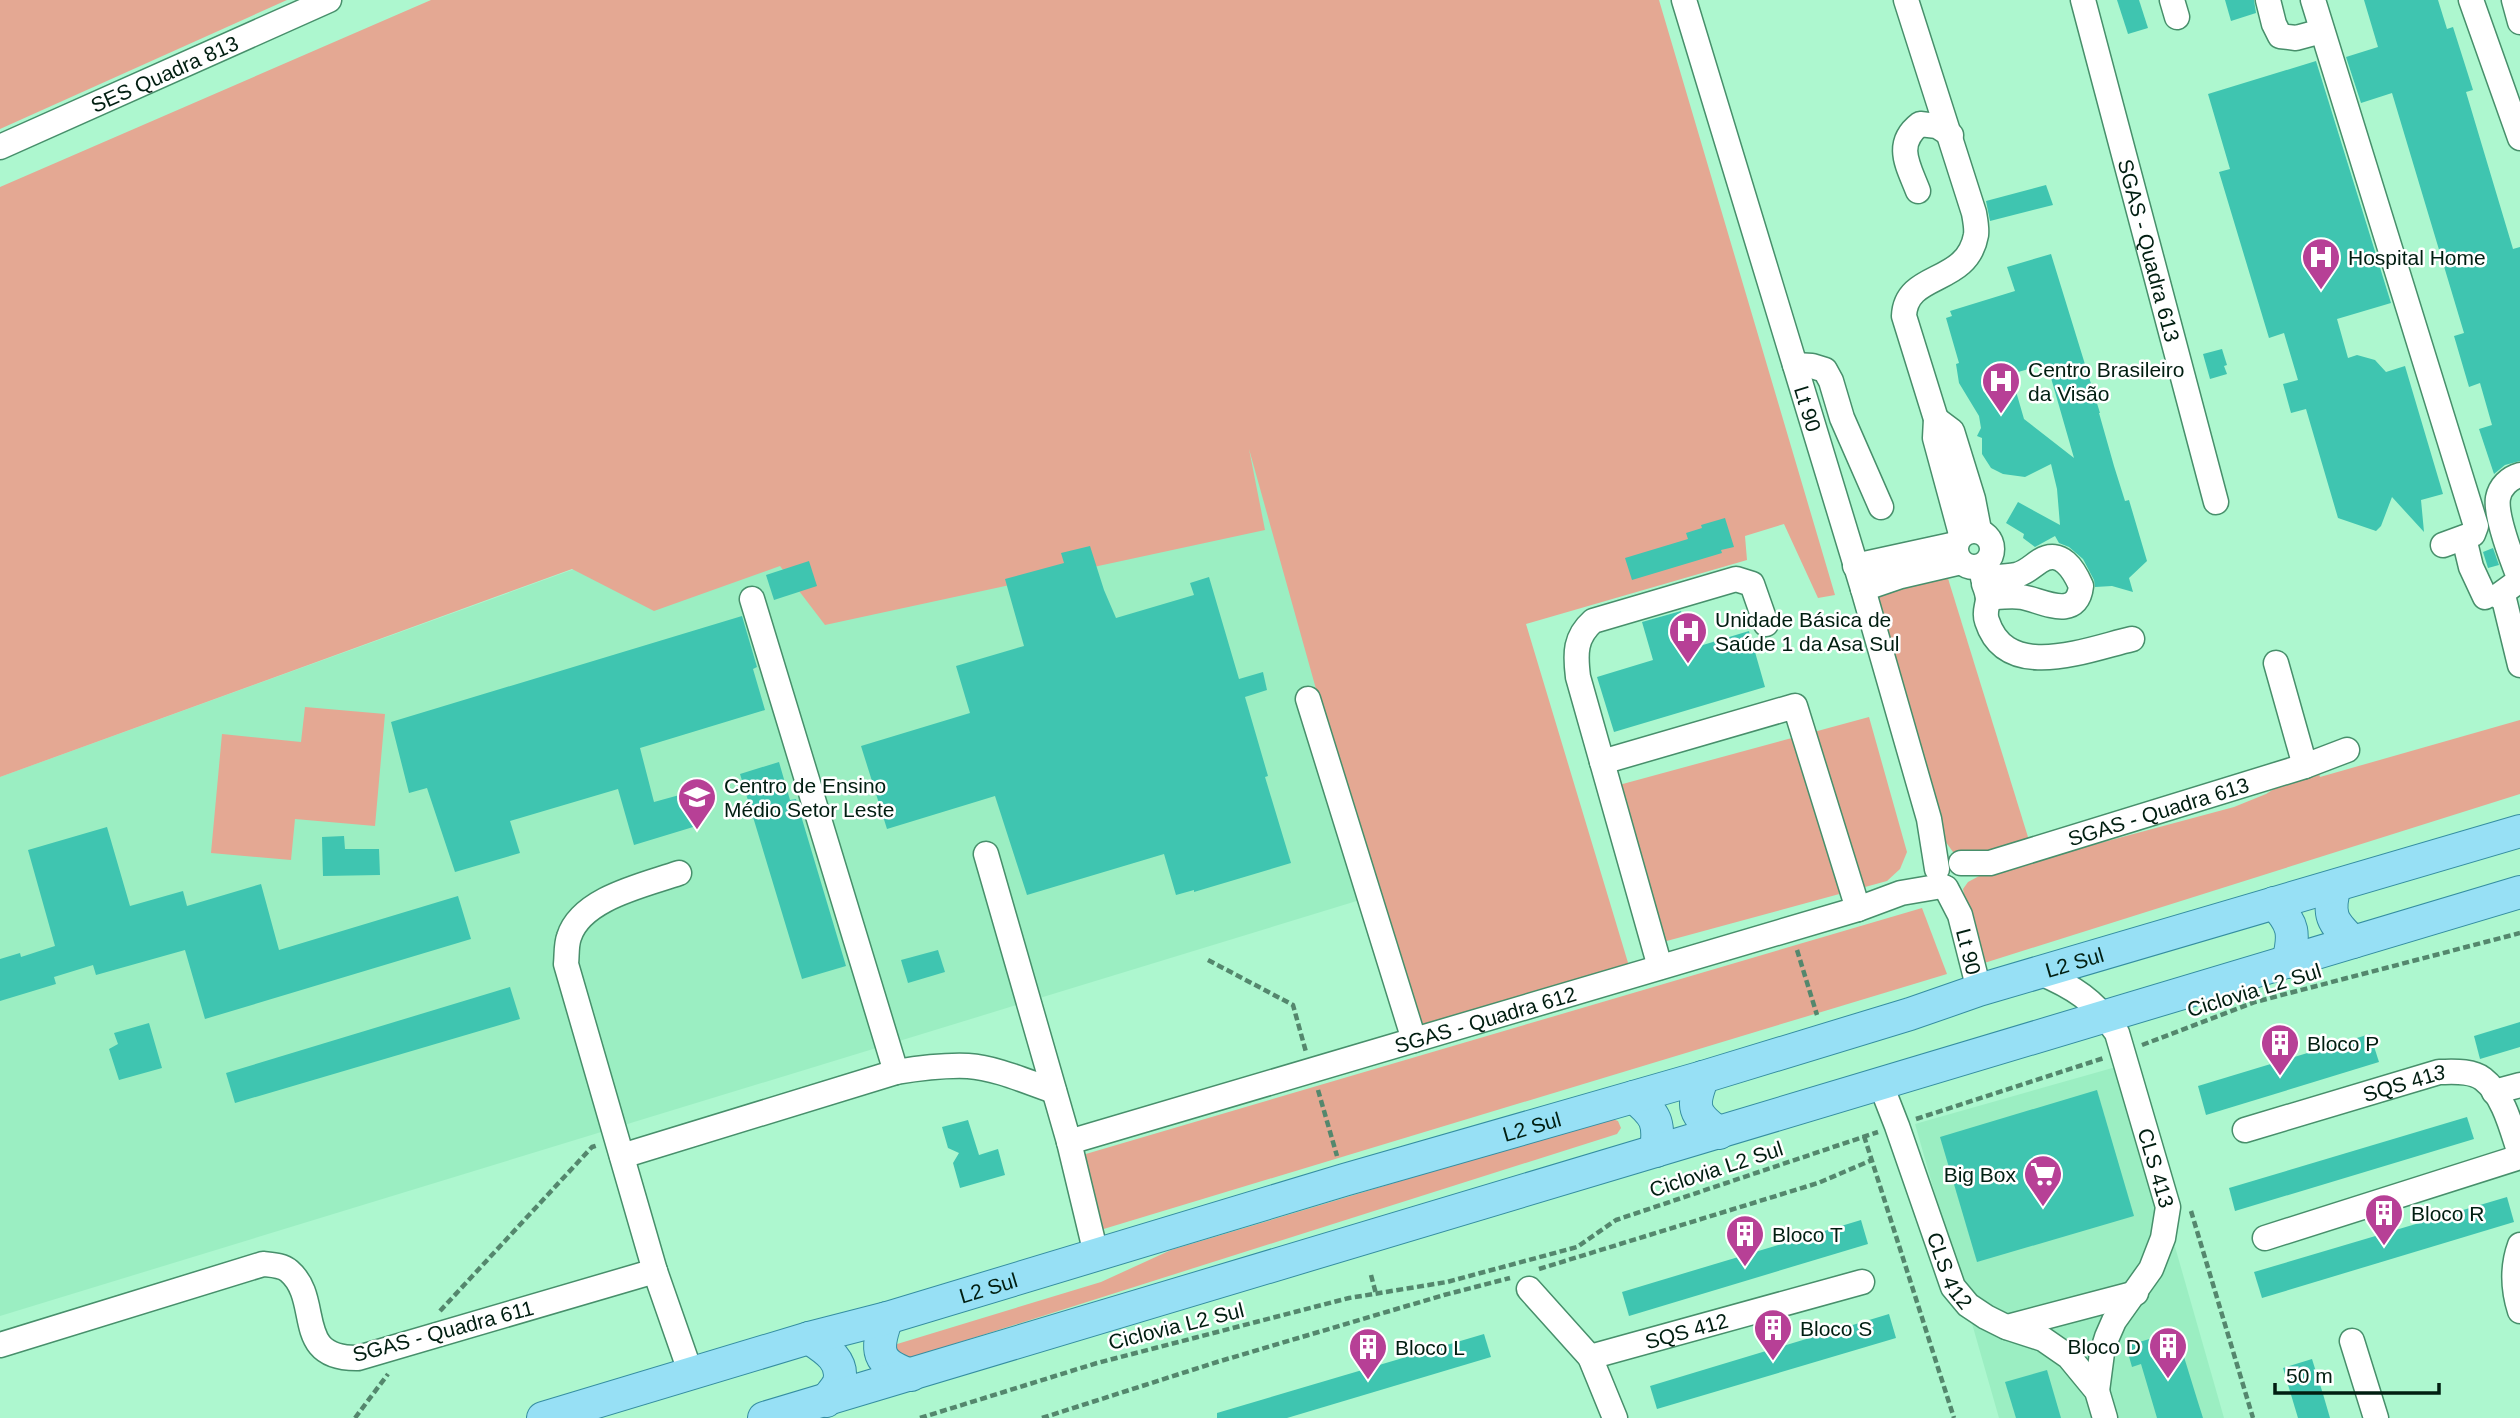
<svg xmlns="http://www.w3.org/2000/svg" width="2520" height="1418" viewBox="0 0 2520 1418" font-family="Helvetica,sans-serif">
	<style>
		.built { fill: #9beec2 }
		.green { fill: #e4a893 }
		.building { fill: #3fc5b0; fill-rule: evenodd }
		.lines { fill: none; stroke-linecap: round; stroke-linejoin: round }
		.minor-casing { stroke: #478f6b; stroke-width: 27 }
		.major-casing { stroke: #358ea1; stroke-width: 34 }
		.path { stroke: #54876d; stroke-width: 4.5; stroke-dasharray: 7 3.5; stroke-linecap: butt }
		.minor { stroke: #fff; stroke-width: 24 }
		.major { stroke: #97e0f5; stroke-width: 32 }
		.labels { text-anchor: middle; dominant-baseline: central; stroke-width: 5; stroke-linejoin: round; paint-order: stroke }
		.street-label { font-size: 21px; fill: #011e11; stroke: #fff }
		.poi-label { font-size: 21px; fill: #011e11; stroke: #fff; text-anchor: start }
	</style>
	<rect width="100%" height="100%" fill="#adf7cf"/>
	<g class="built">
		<polygon points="1278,434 1409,885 0,1316 0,777 837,474"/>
		<polygon points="2123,1065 2224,1418 1999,1418 1915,1124"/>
	</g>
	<g class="green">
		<polygon points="0,0 287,0 0,129"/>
		<polygon points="431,0 1659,0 1835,595 1818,598 1784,524 1745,536 1747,560 1526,624 1632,976 1414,1040 1249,449 1265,530 825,625 780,566 654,611 572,569 0,777 0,187"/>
		<polygon points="1946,572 2032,850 1961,863 1929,819 1863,589"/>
		<polygon points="305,707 385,714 375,826 295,819 291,860 211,853 222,734 301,742"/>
		<polygon points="1869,717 1907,852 1900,869 1887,881 1663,942 1619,785"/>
		<polygon points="2520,720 2520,794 1978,965 1963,889 1968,882 1981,875 2234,807 2266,794 2316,763 2320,777"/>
		<polygon points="1922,908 1947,974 1097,1231 1079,1156"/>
		<polygon points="1610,1118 1618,1121 1621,1128 1617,1134 891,1364 884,1348 1101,1282 1171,1250"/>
	</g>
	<g class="building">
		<polygon points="2117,0 2139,0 2148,28 2128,34"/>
		<polygon points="2225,0 2254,0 2256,13 2231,21"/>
		<polygon points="2364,0 2438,0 2447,29 2453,27 2473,90 2466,92 2513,249 2520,247 2520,461 2505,465 2494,474 2479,429 2492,425 2480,383 2469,387 2454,336 2464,333 2392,93 2361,103 2346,57 2378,47"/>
		<polygon points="2316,61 2391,303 2337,319 2348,358 2357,355 2375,360 2386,372 2405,366 2443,494 2421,500 2424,532 2392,497 2381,526 2376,531 2338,518 2306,409 2291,413 2283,384 2298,380 2284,333 2269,338 2219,172 2230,169 2208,94"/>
		<polygon points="2046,185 2053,205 1990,221 1986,201"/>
		<path d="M2051,254l49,159h-1l15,53 11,35 4,-1 18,61 -18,17 4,14 -21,-6 -17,1 -1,-7 -11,-21 -14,-12 -10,-4 -4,-7 -20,11 -12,-9 1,-4 -18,-11 12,-21 42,23 -3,-36 -6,-25 -26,13 -22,-3 -12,-6 -9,-14v-16l-5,-2 4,-8 -2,-12 -20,-33 -3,-19 3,-1 -13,-45 6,-2 -2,-5 65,-20 -8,-24zM2047,364l27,94 -50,-39 -13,-45z"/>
		<polygon points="2222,349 2227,365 2224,366 2227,374 2210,379 2203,354"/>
		<polygon points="1725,518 1734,547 1721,550 1722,553 1632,580 1625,558 1688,539 1686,533 1702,528 1701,525"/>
		<polygon points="1090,546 1104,590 1116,618 1194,595 1190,583 1209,577 1239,679 1263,672 1267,690 1245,697 1268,776 1265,777 1291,863 1194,892 1194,890 1176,895 1164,854 1027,895 995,796 887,829 861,746 970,713 956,666 1024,646 1005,579 1064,563 1061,553"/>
		<polygon points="2493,548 2499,565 2488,568 2483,552"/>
		<polygon points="809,561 817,586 774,600 766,575"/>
		<polygon points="1681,611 1693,648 1749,631 1765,687 1614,732 1597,677 1653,660 1642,622"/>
		<polygon points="742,616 757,667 753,669 765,710 640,748 654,802 694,791 703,824 634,845 618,789 510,821 520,853 455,872 427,788 409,793 391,722"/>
		<polygon points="779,762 790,800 796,799 846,966 802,979 740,774"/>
		<polygon points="107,827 130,906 183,891 187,906 261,884 279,950 458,896 471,939 205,1019 185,950 96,975 93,965 54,977 56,984 0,1001 0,959 20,953 21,957 55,946 28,850"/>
		<polygon points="344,836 345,849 379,849 380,875 323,876 322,837"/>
		<polygon points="938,950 945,972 908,983 901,960"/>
		<polygon points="510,987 520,1019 235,1103 226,1073"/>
		<polygon points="2520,1022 2520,1047 2480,1059 2474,1036"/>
		<polygon points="149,1023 162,1068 119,1080 109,1049 118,1044 114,1033"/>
		<polygon points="2370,1034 2379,1062 2206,1115 2198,1086"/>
		<polygon points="2097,1090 2134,1216 1977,1262 1940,1137"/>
		<polygon points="2467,1117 2474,1139 2235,1211 2229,1188"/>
		<polygon points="968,1120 979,1155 998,1149 1005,1175 960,1188 953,1163 959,1153 948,1148 942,1127"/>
		<polygon points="2507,1197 2514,1222 2262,1298 2254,1272"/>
		<polygon points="1861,1220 1868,1244 1629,1316 1622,1292"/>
		<polygon points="1889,1314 1896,1338 1657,1409 1650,1386"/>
		<polygon points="2176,1331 2197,1399 2203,1418 2157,1418 2141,1364 2132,1367 2126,1346"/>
		<polygon points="1484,1334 1491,1357 1287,1418 1217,1418 1217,1413"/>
		<polygon points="2312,1359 2323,1394 2330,1418 2298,1418 2283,1368"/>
		<polygon points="2047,1370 2061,1418 2016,1418 2005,1382"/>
	</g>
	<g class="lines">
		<defs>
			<g id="minor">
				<path id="s1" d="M1684,0l179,589 66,230 8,50"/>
				<path d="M1906,0l68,213c1,6 3,15 2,22 -9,51 -70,36 -72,81l32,103 -1,19 26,96"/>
				<path id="s2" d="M2083,0l133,502"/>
				<polyline points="2172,0 2177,17"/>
				<polyline points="2268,0 2274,24 2280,36 2296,38 2322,31"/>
				<polyline points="2313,0 2476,526 2473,534 2443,545"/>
				<polyline points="2471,0 2520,138"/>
				<polyline points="2514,0 2520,22"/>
				<path id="s3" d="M0,147l329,-147"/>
				<path d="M1918,191c-10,-26 -24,-47 2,-67l17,2 14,9"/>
				<polyline points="1795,365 1812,366 1825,370 1831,381 1842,418 1881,507"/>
				<polyline points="1936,419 1952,431 1973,499 1979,530"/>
				<circle cx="1974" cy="549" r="18"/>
				<polyline points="2464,538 2471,567 2485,597"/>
				<polyline points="1855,566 1956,544"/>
				<path d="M1983,578c10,-1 23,-1 33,-3 10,-2 16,-9 24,-14 21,-13 34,9 41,25 -4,36 -40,14 -59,11 -11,-2 -23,0 -34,1"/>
				<path d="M1984,584c2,5 4,11 4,16 -1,8 -4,13 -1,21 20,62 101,28 145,18"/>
				<polyline points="1863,589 1901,576 1961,562"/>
				<path d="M2498,596l22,-16c-7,-18 -25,-64 -22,-82 2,-11 11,-20 22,-23"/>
				<polyline points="752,599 896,1072"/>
				<polyline points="2504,599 2520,665"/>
				<polyline points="2276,663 2305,766"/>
				<polyline points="1308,699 1414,1040"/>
				<polyline points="1602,762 1795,706 1858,909"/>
				<polyline points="986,854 1069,1142 1096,1254"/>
				<path id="s4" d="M1961,863h29l315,-97 42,-16"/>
				<path d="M679,873c-34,12 -98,25 -110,64 -3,8 -2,18 -3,27l89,307 36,103"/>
				<path id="s5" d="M1946,888l14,27 19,75"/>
				<path d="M1660,967l-82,-290c-3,-24 -3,-40 15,-56l143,-42 16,5 14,40"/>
				<path id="s6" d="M2038,972c36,15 56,28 79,61l51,174 -5,31 -12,31 -37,52 -7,16 -5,16 -5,38"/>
				<path id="s7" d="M1881,1085l16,41 56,161 15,18 18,12 20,10 37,12 26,18 28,34 8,27"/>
				<polyline points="2494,1092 2520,1085"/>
				<path id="s8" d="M2245,1130l194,-58c13,0 32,-2 44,7 21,16 29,51 37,75"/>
				<path id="s9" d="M1069,1142l789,-233 43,-16 41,-7"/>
				<path d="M622,1156l274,-84c24,-4 48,-7 72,-6 29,2 59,16 86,25"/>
				<polyline points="2265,1238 2520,1157"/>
				<path d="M2520,1245c-8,22 -7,44 0,66"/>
				<polyline points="1529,1289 1590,1357 1615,1418"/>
				<polyline points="2007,1327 2136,1293"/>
				<polyline points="2352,1341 2376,1418"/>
				<path d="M0,1345l263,-81c9,1 19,1 26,7 34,29 2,88 69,87l297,-87"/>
				<path id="s10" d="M1590,1357l272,-75"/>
			</g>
			<g id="major">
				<path d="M2335,886c-8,29 -3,36 18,56"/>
				<path d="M2274,903c20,21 21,31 14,59"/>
				<path d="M1703,1077c-12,30 -10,37 16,56"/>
				<path d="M1634,1097c22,18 26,25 22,54"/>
				<path d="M887,1318c-12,33 -11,45 24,57"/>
				<path d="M809,1338c15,10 36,22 30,44 -2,6 -9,13 -13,19"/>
				<path id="s11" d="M543,1418l266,-80 78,-20 457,-138 359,-103 207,-63 69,-24 541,-159"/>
				<polyline points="764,1418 2520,892"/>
			</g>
		</defs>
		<use href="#minor" class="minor-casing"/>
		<use href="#major" class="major-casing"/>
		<g class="path">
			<polyline points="1797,950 1817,1015"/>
			<polyline points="1208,960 1293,1005 1306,1052"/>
			<polyline points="2142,1045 2255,1002 2520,933"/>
			<polyline points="1318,1090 1337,1156"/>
			<polyline points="1916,1119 2104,1058"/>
			<polyline points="1864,1136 1954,1418"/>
			<polyline points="2191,1211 2253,1418"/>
			<polyline points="1539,1269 1818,1183 1872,1160"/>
			<polyline points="1371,1275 1376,1294"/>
			<polyline points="440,1311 592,1147 598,1145"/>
			<polyline points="355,1418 388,1374"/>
			<polyline points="920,1418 1097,1363 1349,1298 1447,1282 1577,1247 1616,1220 1878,1132"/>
			<polyline points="1042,1418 1217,1362 1444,1295 1510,1278"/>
		</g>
		<use href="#minor" class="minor"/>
		<use href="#major" class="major"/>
	</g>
	<defs>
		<symbol id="hospital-pin" viewBox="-11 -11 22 30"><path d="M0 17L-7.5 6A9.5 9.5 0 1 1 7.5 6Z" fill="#b74096" stroke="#fff"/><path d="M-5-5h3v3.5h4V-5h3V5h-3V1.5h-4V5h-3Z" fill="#fff"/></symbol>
		<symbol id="university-pin" viewBox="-11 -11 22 30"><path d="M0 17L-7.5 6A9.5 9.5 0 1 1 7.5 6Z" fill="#b74096" stroke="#fff"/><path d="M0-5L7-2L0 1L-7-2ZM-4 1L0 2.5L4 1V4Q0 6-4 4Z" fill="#fff"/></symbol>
		<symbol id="building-pin" viewBox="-11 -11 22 30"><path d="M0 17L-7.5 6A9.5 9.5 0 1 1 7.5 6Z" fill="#b74096" stroke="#fff"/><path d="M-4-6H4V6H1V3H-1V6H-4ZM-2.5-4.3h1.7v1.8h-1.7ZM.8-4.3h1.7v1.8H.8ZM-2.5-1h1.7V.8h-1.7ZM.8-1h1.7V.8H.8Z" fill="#fff"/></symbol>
		<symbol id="supermarket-pin" viewBox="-11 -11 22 30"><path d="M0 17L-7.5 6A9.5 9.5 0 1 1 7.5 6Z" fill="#b74096" stroke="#fff"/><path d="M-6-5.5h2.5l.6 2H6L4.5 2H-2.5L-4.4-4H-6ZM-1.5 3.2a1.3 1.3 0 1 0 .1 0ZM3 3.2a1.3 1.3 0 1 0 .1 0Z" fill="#fff"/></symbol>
	</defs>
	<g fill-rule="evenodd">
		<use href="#hospital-pin" x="2299" y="235" width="44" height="60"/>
		<use href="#hospital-pin" x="1979" y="359" width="44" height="60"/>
		<use href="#hospital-pin" x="1666" y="609" width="44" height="60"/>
		<use href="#university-pin" x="675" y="775" width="44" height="60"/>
		<use href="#building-pin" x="2258" y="1021" width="44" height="60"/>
		<use href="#supermarket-pin" x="2021" y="1152" width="44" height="60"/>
		<use href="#building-pin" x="2362" y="1191" width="44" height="60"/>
		<use href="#building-pin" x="1723" y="1212" width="44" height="60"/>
		<use href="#building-pin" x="1751" y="1306" width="44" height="60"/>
		<use href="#building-pin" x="2146" y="1324" width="44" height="60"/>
		<use href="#building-pin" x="1346" y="1325" width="44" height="60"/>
	</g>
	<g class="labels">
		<g class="street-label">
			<text stroke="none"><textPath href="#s3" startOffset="180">SES Quadra 813</textPath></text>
			<text stroke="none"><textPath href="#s2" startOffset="259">SGAS - Quadra 613</textPath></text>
			<text stroke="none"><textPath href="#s1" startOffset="427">Lt 90</textPath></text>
			<text stroke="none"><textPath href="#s4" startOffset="205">SGAS - Quadra 613</textPath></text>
			<text stroke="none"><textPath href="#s5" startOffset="68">Lt 90</textPath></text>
			<text stroke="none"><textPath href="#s11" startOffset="1598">L2 Sul</textPath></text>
			<text transform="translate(2254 990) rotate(-17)">Ciclovia L2 Sul</text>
			<text stroke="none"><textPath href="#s9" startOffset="434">SGAS - Quadra 612</textPath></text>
			<text stroke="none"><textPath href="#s8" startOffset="166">SQS 413</textPath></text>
			<text stroke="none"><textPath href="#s11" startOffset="1031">L2 Sul</textPath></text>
			<text stroke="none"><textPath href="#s6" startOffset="242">CLS 413</textPath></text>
			<text transform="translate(1716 1169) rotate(-18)">Ciclovia L2 Sul</text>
			<text stroke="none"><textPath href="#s7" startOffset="198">CLS 412</textPath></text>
			<text stroke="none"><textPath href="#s11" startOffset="464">L2 Sul</textPath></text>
			<text transform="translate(1176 1326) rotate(-14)">Ciclovia L2 Sul</text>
			<text transform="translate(443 1331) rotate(-15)">SGAS - Quadra 611</text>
			<text stroke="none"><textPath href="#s10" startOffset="100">SQS 412</textPath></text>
		</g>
		<g class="poi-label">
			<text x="2348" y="257">Hospital Home</text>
			<text x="2028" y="369">Centro Brasileiro<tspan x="2028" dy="24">da Visão</tspan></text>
			<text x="1715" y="619">Unidade Básica de<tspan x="1715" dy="24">Saúde 1 da Asa Sul</tspan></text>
			<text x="724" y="785">Centro de Ensino<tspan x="724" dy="24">Médio Setor Leste</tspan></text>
			<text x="2307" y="1043">Bloco P</text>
			<text x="2016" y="1174" text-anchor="end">Big Box</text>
			<text x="2411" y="1213">Bloco R</text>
			<text x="1772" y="1234">Bloco T</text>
			<text x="1800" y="1328">Bloco S</text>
			<text x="2141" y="1346" text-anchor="end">Bloco D</text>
			<text x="1395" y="1347">Bloco L</text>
		</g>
	</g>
	<path d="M2275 1383v10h164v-10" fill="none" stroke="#011e11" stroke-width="3.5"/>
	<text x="2286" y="1383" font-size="21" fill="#011e11" stroke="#ffffff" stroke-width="5" paint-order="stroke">50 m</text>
</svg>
